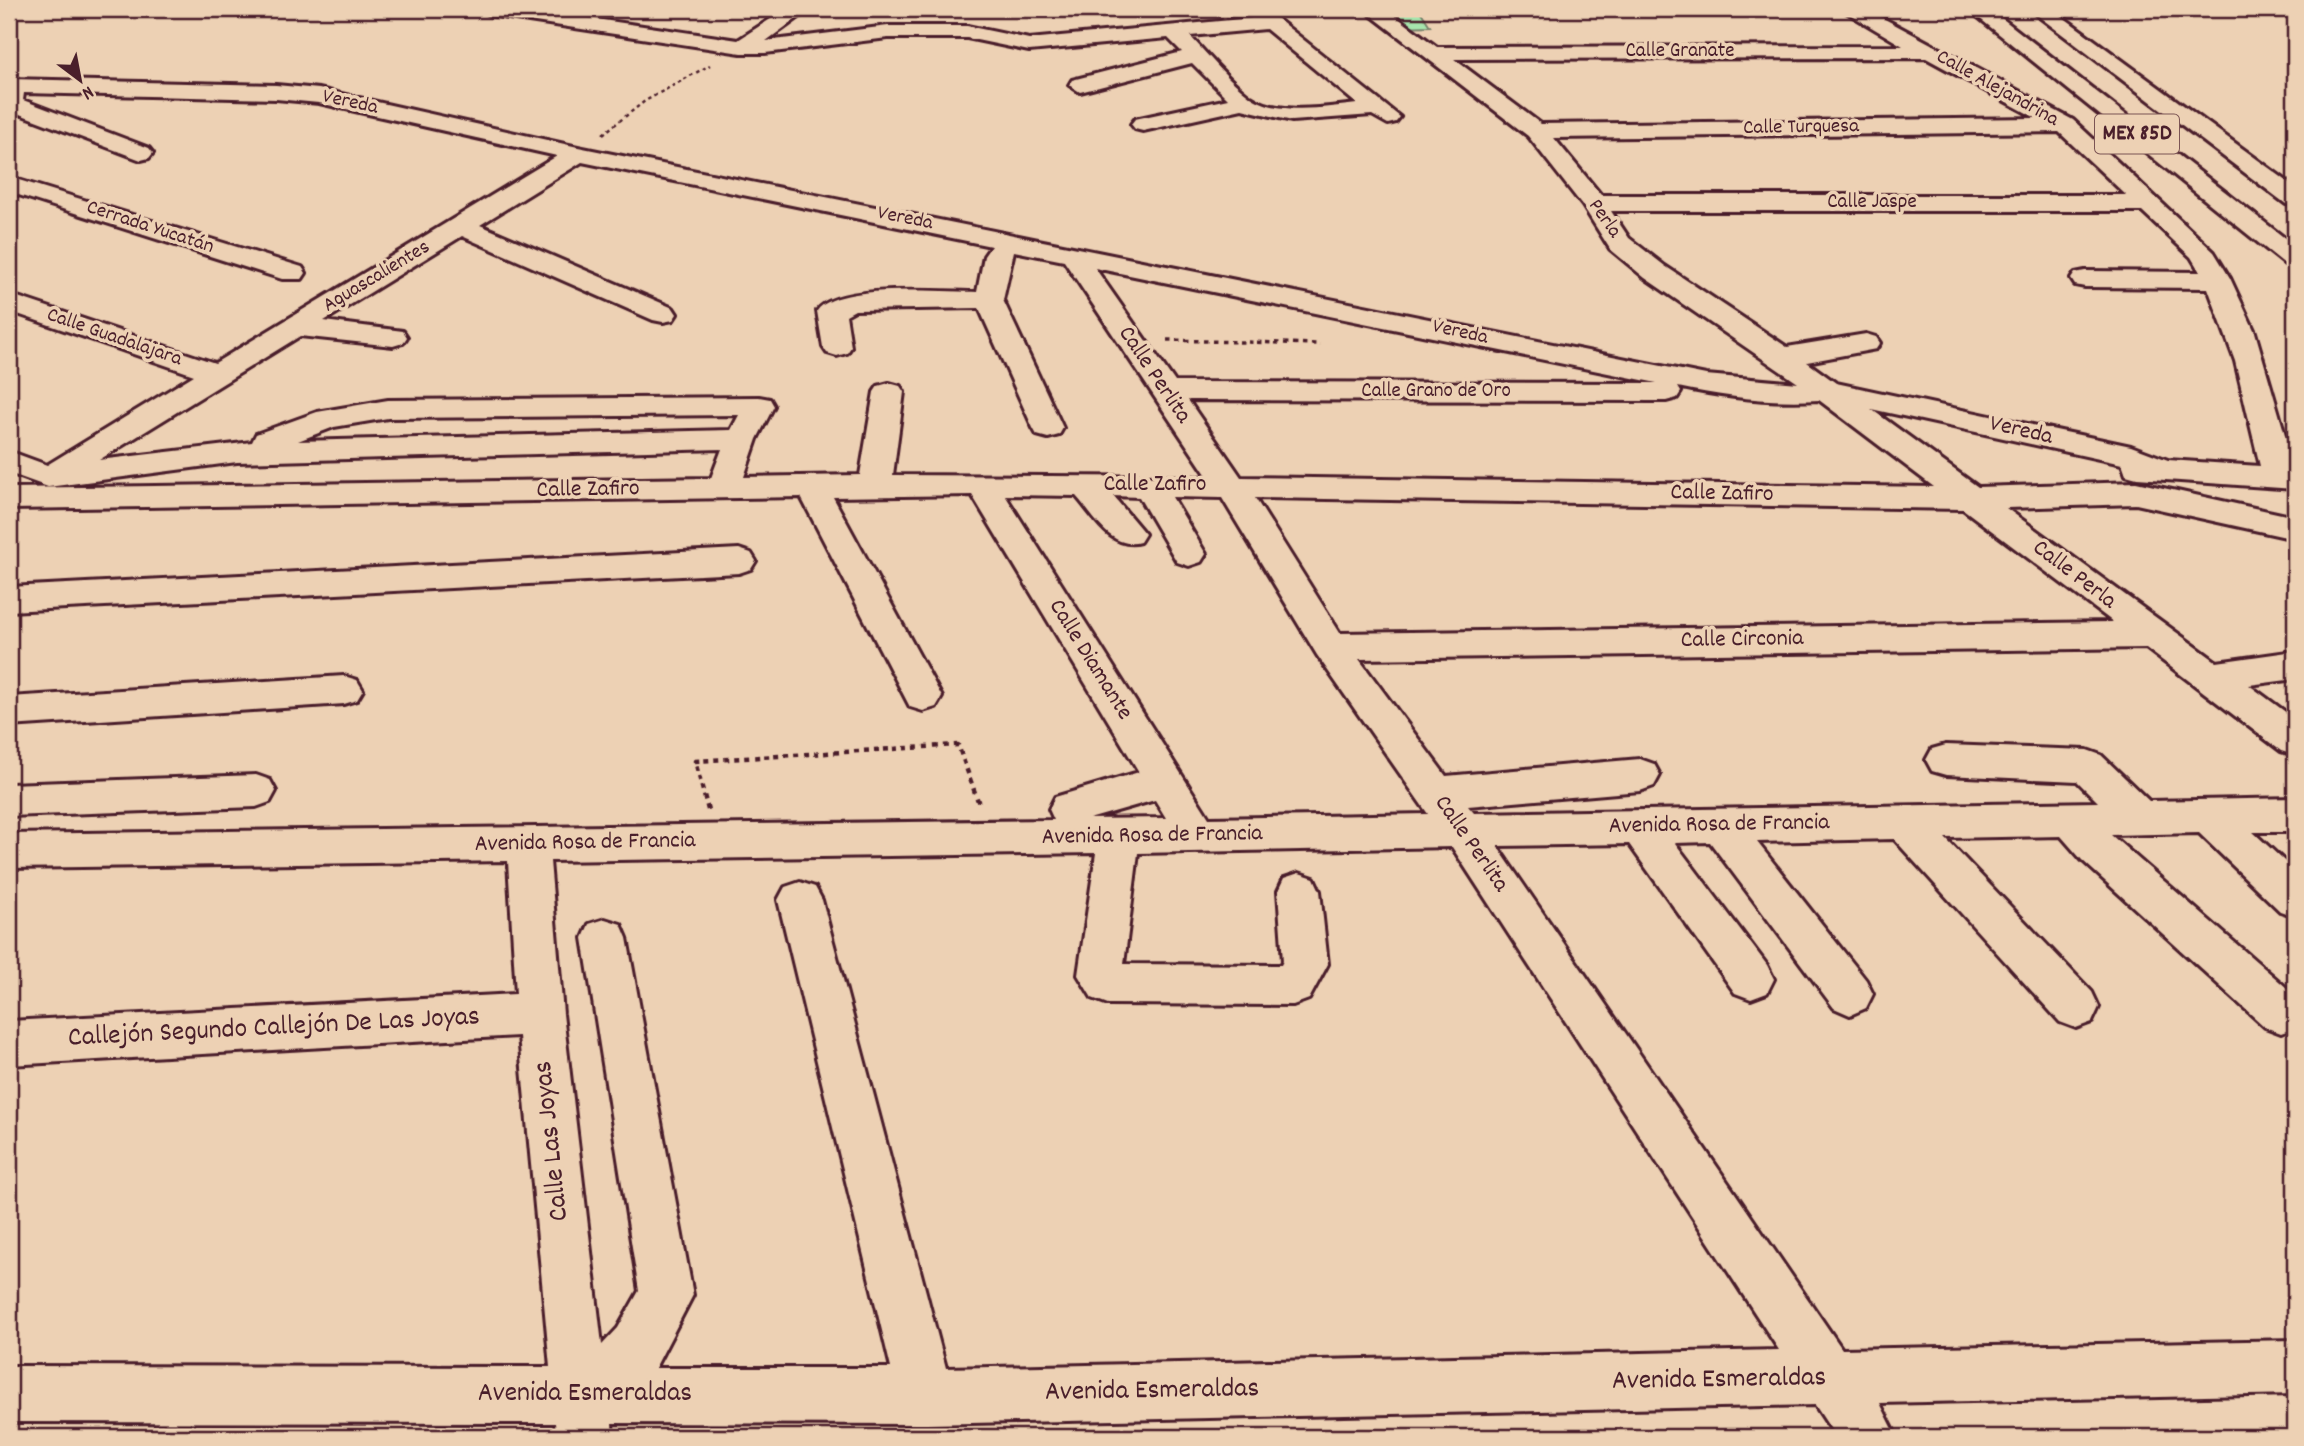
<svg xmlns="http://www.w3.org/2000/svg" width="2304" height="1446" viewBox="0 0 2304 1446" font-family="Dekko,sans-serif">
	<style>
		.green { fill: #a7e5ad; stroke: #78826c; stroke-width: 2 }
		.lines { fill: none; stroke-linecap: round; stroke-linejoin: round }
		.minor-casing { stroke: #4a1f2b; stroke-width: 6 }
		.highway-casing { stroke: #4a1f2b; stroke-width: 6 }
		.path-far2 { stroke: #4a1f2b; stroke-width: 2.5; stroke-dasharray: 3.5 3.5; stroke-linecap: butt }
		.path-far1 { stroke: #4a1f2b; stroke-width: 3.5; stroke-dasharray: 4.5 4.5; stroke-linecap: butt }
		.path { stroke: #4a1f2b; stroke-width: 4.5; stroke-dasharray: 5 5; stroke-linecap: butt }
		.minor { fill: #edd1b4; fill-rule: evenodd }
		.highway { fill: #edd1b4; fill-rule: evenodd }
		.labels { text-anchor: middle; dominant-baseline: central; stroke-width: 7; stroke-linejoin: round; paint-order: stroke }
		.far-street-label { font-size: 21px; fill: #4a1f2b; stroke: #edd1b4 }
		.shield { fill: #edd1b4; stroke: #7b5454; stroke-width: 2 }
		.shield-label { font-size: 23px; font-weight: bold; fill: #4a1f2b }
		.street-label { font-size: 24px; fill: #4a1f2b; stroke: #edd1b4 }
		.near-street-label { font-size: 28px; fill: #4a1f2b; stroke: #edd1b4 }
	</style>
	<rect width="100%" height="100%" fill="#edd1b4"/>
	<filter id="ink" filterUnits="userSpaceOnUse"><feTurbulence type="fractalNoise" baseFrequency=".0143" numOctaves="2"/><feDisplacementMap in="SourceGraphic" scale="14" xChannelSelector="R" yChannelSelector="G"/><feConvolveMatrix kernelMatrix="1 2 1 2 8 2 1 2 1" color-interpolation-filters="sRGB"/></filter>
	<g filter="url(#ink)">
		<polygon class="green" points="1376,9 1419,9 1430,26 1401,27"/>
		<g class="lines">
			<defs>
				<g id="minor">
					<path d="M479,9h49l210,31 48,-31h24l-44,32 122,-15h79l62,13 223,-21 -9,-9h22l135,108 -4,5 -8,2 -16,-9 -80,6 -50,-12 -99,22 -8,-2 -4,-5 4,-5 93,-20 -36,-36 -112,29 -11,-7 3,-5 110,-28 -14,-14 -139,13 -62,-13h-79l-123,15h-24l-252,-38zM1266,29l91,75c-31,3 -78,12 -106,-7 -22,-16 -42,-41 -61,-61z"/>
					<path d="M1363,9h23l51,38 466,-1 -62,-37h25l207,111 141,132 16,26 25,54 40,137v20l-158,-11 -11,-3 -4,-11 -251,-55 107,78 158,-5 159,35v22l-159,-35 -130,4 211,154 78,-11v28l-46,6 46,34v36l-14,-4 -135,-103 -787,11 87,117 194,-17 14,5 6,11 -6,11 -14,5 -172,15 6,7 624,-11 -21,-21 -131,-6 -14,-4 -6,-11 6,-11 14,-4 141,5 14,5 48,46 146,-3v34h-42l42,39v45l-15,-5 -81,-78 -88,2 184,160v33l-14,5 -16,-6 -183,-167 -21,-24 -116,2 147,154 7,15 -7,15 -16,6 -16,-6 -166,-183 -137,3 109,138 7,14 -7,14 -16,7 -16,-7 -124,-166 -35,1 92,122 7,14 -7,14 -16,6 -16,-6 -106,-149 -132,2 345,503 453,-9v54l-415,9 17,34h-61l-21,-32 -889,19 -314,-1 1,14h-56l-2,-14 -546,-1v-56l541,1 -31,-331 -510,29v-44l507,-27 -8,-133 -499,7v-34l1045,-14 -5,-11 6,-12 84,-25 -167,-277 -139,2 109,200 -6,10 -13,4 -13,-4 -109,-210 -792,12 1,-21 701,-10 11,-29 -485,13 -189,25 -39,-14v-22l38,14 147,-90 -185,-64v-17l206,69 342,-207 -238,-53 -43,-4 -252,-6 -1,7 126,48 4,5 -4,5 -8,2 -132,-50v-31l267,6 43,4 259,58 1128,228 92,8 -153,-105 -35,-29 -27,-43 -55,-70zM1926,58l110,60 -495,6 -87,-65zM2059,132l67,63h-525l-47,-57zM582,162l409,84 -7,10 -7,36c-34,0 -141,-9 -160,19l6,36 4,6 10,3 10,-3 4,-6 -5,-32 9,-5 124,-2 54,120 4,7 11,3 11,-3 4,-7 -60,-128 11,-49 50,10 144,216 -315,-2 11,-83 -4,-6 -11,-3 -11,3 -4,6 -14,83 -116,2 13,-38 17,-33 -4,-7 -11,-2 -371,3 -71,12 -61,22 -4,8 -153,18 201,-124 93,10 10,-3 4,-6 -4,-6 -79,-10 138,-85 191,84 10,2 10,-2 4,-6 -4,-6 -193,-83zM1611,211h531l49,46 9,15 -115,-1 -10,2 -4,6 4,6 10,2 123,1 27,73 25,105 -92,-6 -37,-14 -295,-63 -29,-21 69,-13 4,-6 -4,-6 -10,-3 -79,13 -122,-81 -36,-28zM1095,268l562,115 -482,-1zM1678,387c45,10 95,16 141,13l115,87 -693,-10 -53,-77 478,1 11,-3 4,-6zM739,415l-8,15 -433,11 36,-14 54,-9zM1005,495l71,1c18,20 35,54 64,46l5,-8 -32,-38 26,1 38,65 12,4 12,-4 5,-8 -34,-57 50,1 95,157 111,159 -219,4zM1255,498l708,11 150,113 -773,11zM1155,800l11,18 -77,1zM1452,847l327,503 -833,18 -124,-468 -7,-13 -15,-5 -15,5 -7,13 113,468h-236l38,-73 -66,-357 -6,-14 -16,-5 -16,5 -6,14 56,353 -21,37 -16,17 -39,-331 -13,-153 546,-8 -18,122 14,23 16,6 185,1 16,-6 19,-35 -8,-73 -6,-13 -15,-5 -15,5 -6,13 5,70 -2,4 -157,-1 14,-111z"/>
					<polygon points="9,177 302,267 306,273 302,279 282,279 9,192"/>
					<polygon points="739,549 751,553 756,561 751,569 739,573 9,611 9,587"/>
					<polygon points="344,676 357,680 363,690 357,700 344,704 9,726 9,697"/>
					<polygon points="256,775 270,780 276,791 270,802 256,807 9,816 9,784"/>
				</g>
				<g id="highway">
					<polygon points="1968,9 1990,9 2295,246 2295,267 2286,265"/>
					<polygon points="2029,9 2052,9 2295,187 2295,206 2286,204"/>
				</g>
			</defs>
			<use href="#minor" class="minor-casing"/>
			<use href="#highway" class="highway-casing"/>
			<polyline class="path-far2" points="603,134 645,101 710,65"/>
			<polyline class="path-far1" points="1167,340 1320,344"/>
			<polyline class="path" points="708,810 695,761 958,745 979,804"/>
			<use href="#minor" class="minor"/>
			<use href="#highway" class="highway"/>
		</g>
	</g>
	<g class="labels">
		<g class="far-street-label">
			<text x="1680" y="52">Calle Granate</text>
			<text transform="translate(1997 89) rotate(29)">Calle Alejandrina</text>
			<text transform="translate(350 103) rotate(12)">Vereda</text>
			<text transform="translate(1801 128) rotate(-1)">Calle Turquesa</text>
			<text x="1872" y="203">Calle Jaspe</text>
			<text transform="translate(905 219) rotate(11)">Vereda</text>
			<text transform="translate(1604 219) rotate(55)">Perla</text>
			<text transform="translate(150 228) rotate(18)">Cerrada Yucatán</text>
			<text transform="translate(377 277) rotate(-31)">Aguascalientes</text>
			<text transform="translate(1460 333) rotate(12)">Vereda</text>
			<text transform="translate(114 338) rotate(19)">Calle Guadalajara</text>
			<text x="1436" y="392">Calle Grano de Oro</text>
		</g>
		<rect class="shield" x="2095" y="114.5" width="84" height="39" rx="5"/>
		<g class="shield-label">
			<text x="2137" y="134">MEX 85D</text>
		</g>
		<g class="street-label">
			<text transform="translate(1154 375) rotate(56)">Calle Perlita</text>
			<text transform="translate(2021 431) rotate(13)">Vereda</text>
			<text x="1155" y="485">Calle Zafiro</text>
			<text transform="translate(588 490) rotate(-1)">Calle Zafiro</text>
			<text transform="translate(1722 494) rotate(1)">Calle Zafiro</text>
			<text transform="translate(2074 575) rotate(37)">Calle Perla</text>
			<text transform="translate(1742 640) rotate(-1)">Calle Circonia</text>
			<text transform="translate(1090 660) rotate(58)">Calle Diamante</text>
			<text transform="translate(1719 825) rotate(-1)">Avenida Rosa de Francia</text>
			<text transform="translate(1152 836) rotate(-1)">Avenida Rosa de Francia</text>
			<text transform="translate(585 843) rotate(-1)">Avenida Rosa de Francia</text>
			<text transform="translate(1471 844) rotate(55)">Calle Perlita</text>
		</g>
		<g class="near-street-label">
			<text transform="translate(274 1029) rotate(-3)">Callejón Segundo Callejón De Las Joyas</text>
			<text transform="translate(553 1141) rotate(-96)">Calle Las Joyas</text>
			<text transform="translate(1719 1381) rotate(-1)">Avenida Esmeraldas</text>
			<text transform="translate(1152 1392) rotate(-1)">Avenida Esmeraldas</text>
			<text x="585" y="1395">Avenida Esmeraldas</text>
		</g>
	</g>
	<rect width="2304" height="1446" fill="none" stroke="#edd1b4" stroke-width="35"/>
	<rect x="18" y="18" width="2269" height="1411" fill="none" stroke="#4a1f2b" stroke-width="2.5" filter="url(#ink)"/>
	<g transform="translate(80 80) rotate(148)" stroke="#edd1b4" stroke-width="5" paint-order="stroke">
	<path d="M0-5L12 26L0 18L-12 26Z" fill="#4a1f2b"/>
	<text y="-10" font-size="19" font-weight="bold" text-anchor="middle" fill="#4a1f2b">N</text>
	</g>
</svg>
